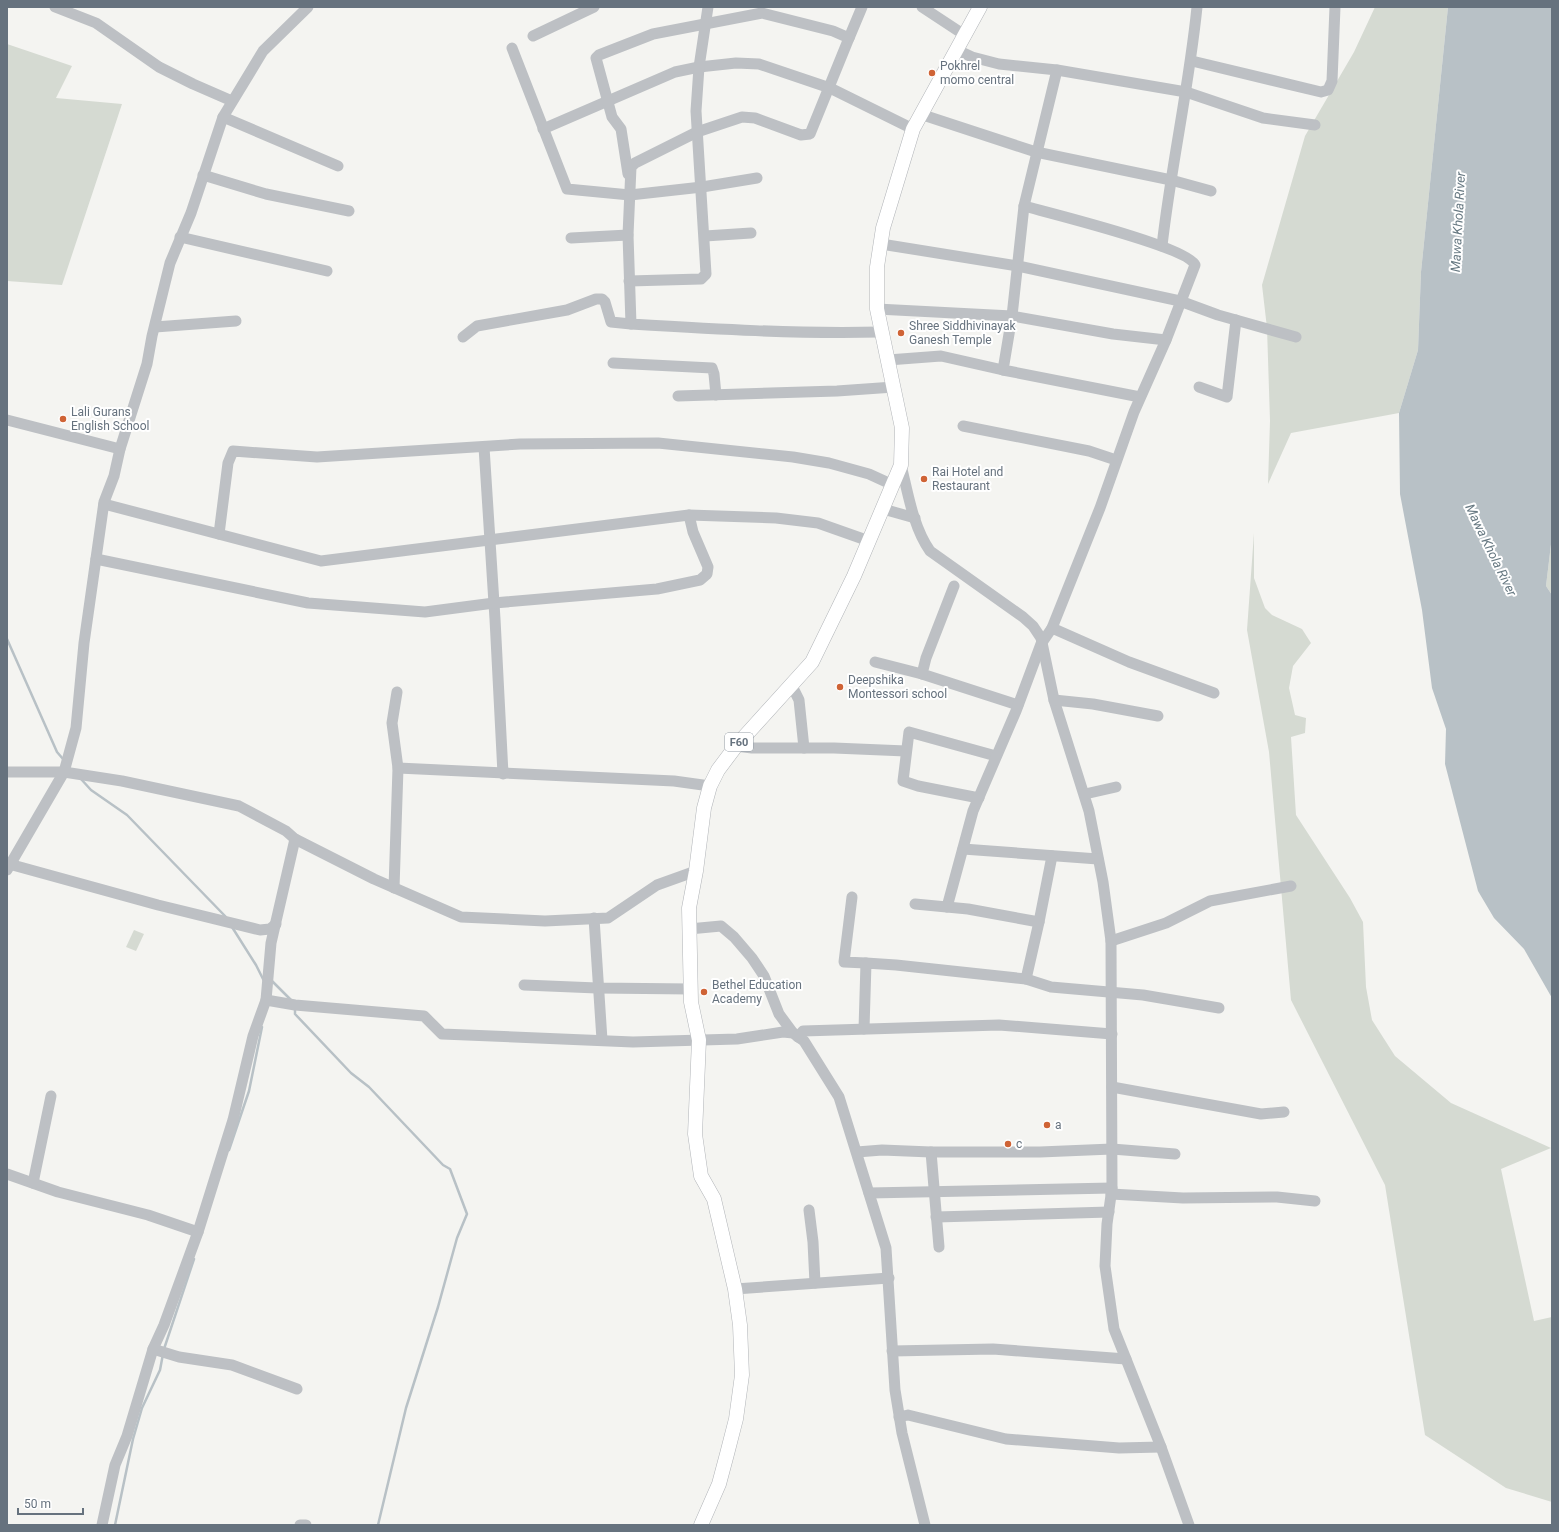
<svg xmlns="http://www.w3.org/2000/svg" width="1559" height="1532" viewBox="0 0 1559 1532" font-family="Roboto,sans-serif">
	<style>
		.green { fill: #d5dad2 }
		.water { fill: #b8c1c6 }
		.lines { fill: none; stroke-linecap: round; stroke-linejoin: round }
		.stream { stroke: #b8c1c6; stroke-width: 2.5 }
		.major-casing { stroke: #b1b4b8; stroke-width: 15 }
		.minor { stroke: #bdc0c4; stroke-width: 11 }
		.major { stroke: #fff; stroke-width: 14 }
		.poi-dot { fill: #cf6335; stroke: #fff; stroke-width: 1.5 }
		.labels { text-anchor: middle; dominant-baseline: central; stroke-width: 4; stroke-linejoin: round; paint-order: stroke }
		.shield { fill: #fff; stroke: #949ca5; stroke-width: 1 }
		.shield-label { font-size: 11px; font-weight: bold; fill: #66727e }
		.poi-label { font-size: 12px; fill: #66727e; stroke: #fff; text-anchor: start }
		.water-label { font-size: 13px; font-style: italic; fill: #677982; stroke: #fff }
	</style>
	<rect width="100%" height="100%" fill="#f4f4f1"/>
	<g class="green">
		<polygon points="1375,7 1448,7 1421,272 1418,350 1399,413 1291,433 1268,484 1270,421 1267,328 1262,285 1305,136 1354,52"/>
		<polygon points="7,44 72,66 56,98 122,104 62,285 7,281"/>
		<polygon points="1254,533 1254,578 1265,608 1272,615 1302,629 1311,643 1293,666 1289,688 1295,715 1306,718 1305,733 1291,737 1296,815 1350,898 1363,922 1366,987 1372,1020 1395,1056 1451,1103 1551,1148 1501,1169 1534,1321 1552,1317 1552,1502 1506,1488 1425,1435 1385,1185 1291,1000 1269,752 1247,630"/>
		<polygon points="1552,536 1552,595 1546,586"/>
		<polygon points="134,930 144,934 136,951 126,947"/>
	</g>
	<polygon class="water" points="1448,7 1552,7 1552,536 1546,586 1552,595 1552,998 1524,949 1494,918 1478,891 1445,764 1446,729 1432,688 1422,610 1400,494 1399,413 1418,350 1421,272"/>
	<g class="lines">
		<g class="stream">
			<polyline points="7,639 57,752 63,759"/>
			<polyline points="81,779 91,790 127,815 226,917"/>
			<polyline points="232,927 256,965 264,981"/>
			<polyline points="272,981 291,1000"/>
			<polyline points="295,1007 295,1014 351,1073 369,1087 443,1165 450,1169 467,1214 457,1238 438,1307 406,1408 378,1525"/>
			<polyline points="229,1150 249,1091 262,1027"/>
			<polyline points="164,1349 194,1259"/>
			<polyline points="115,1525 133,1439 142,1408 160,1370 163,1354"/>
		</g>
		<defs>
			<polyline id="major" points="701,1525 719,1484 727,1454 736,1419 742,1375 740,1325 735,1289 714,1199 701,1176 695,1134 699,1040 691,1002 689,908 696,871 704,808 710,786 718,770 736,746 812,662 854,576 901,465 902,428 877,309 877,267 883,228 913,129 980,7"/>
		</defs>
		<use href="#major" class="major-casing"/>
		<g class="minor">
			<polyline points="55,7 96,23 159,67 193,84 232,101"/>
			<polyline points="922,7 966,36"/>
			<polyline points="533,36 594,7"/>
			<path d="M849,38l-39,96 -9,1 -46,-17 -13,-1 -45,15 -62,31 -4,4 -3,68 3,89c83,5 166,10 249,8"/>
			<polyline points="512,48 567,189 630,195 702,187 757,178"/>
			<polyline points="957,50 972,57 999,64 1057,70 1186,92 1263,118 1315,125"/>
			<polyline points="1192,61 1321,92 1328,90 1332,81 1335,7"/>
			<polyline points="920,114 1036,152 1171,180 1211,191"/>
			<polyline points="223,117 338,166"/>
			<polyline points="543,129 675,72 699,67 736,63 759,64 830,88 913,129"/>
			<polyline points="628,174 621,129 612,117 596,58 599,55 653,34 762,13 833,31 849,38 862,7"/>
			<polyline points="203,175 266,194 349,211"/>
			<path d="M1024,206c25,7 164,41 171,59l-29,75 -32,72 -34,96 -48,120"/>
			<polyline points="705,236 751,233"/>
			<polyline points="180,237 327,271"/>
			<polyline points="571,238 628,235"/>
			<polyline points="881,244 1018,266 1180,301 1218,315 1296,337"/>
			<path d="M1162,246c9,-80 27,-159 35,-239"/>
			<polyline points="629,281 701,279 706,274 696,111 699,67 708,7"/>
			<polyline points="877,309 1012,316 1024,206 1057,70"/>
			<polyline points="155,327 236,321"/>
			<polyline points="463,337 477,326 567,310 596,299 602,299 605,302 611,322 631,324"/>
			<polyline points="888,360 941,356 1003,370"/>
			<polyline points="613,363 712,368 714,374 716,395"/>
			<polyline points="1199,387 1227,397 1236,320"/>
			<polyline points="678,396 837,391 894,387"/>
			<polyline points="1140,397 1003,370 1012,316 1113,334 1166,340"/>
			<polyline points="7,420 120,449"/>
			<polyline points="963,426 1089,451 1116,460"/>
			<polyline points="484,447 495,619 503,774"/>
			<path d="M901,465c7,28 12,62 29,86l93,66 10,9 8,12 13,62 35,111 14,71 8,59 1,247 -5,36 -2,42 9,63 47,118 28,78"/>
			<polyline points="104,504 321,561 689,515 776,518 818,523 869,541"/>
			<polyline points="883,509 915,518"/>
			<polyline points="219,534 228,463 233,451 317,457 520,444 658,443 793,457 829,463 869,474 893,485"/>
			<polyline points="96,559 308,603 425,612 494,603 657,589 700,580 707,574 708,567 693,532 689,515"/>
			<polyline points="954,586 926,658 922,674 1018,705"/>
			<polyline points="875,662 922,674"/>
			<polyline points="792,686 799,700 804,748"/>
			<polyline points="1054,700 1093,704 1158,716"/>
			<polyline points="736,746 752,748 834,748 906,751"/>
			<polyline points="398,768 674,781 710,786"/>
			<polyline points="7,772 64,772 122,781 239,806 286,831 295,839 374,879 461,917 545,921 608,918 657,885 696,871"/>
			<polyline points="1085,794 1116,787"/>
			<polyline points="979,798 918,786 903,781 909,732 996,756"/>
			<polyline points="963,849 1098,859"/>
			<polyline points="9,864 158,905 260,930 270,929 276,924"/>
			<polyline points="7,870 64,772 76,728 84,643 104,502 114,476 120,449 147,364 152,336 170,263 191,213 223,117 263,51 308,7"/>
			<polyline points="394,888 398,768 392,723 397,692"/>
			<polyline points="852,897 844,962 866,963"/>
			<polyline points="947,907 973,811 1016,711 1041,644 1052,628 1129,662 1214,693"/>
			<polyline points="594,918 602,1040"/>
			<polyline points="1039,922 1052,856"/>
			<polyline points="689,929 721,926 734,937 752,958 764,976 779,1014 793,1033"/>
			<polyline points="1111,941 1166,923 1210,901 1291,886"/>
			<polyline points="1026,979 1051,987 1143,995 1219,1008"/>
			<polyline points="524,985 597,988 691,989"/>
			<polyline points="266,1000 295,1005 424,1016 442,1034 633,1042 737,1039 783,1032 793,1033 804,1041 839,1097 886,1248 895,1390 902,1433 925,1525"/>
			<polyline points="864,1029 866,963 896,965 1026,979 1039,922 968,909 915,904"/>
			<polyline points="798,1037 803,1031 999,1025 1112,1034"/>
			<polyline points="1112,1087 1261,1114 1284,1112"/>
			<polyline points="857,1152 882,1150 931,1152 1040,1152 1112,1149 1175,1154"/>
			<polyline points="931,1152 939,1247"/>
			<polyline points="7,1174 58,1192 148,1215 198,1232"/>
			<polyline points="33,1183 51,1096"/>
			<polyline points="869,1193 1112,1188"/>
			<polyline points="1111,1194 1183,1198 1277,1197 1315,1201"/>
			<polyline points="809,1210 813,1242 815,1283"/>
			<polyline points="936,1217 1109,1212"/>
			<polyline points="735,1289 889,1278"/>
			<polyline points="153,1349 179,1357 232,1365 297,1389"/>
			<polyline points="892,1351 993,1349 1126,1359"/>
			<polyline points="899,1417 908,1415 1006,1439 1119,1448 1161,1447"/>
			<polyline points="102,1525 115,1465 127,1436 153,1349 164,1325 198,1232 233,1120 253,1036 266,1000 271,943 295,839"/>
			<polyline points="300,1525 306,1525"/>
		</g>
		<use href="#major" class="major"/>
	</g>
	<g class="poi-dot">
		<circle cx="932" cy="73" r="4"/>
		<circle cx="901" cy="333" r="4"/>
		<circle cx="63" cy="419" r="4"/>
		<circle cx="924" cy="479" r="4"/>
		<circle cx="840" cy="687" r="4"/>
		<circle cx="704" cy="992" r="4"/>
		<circle cx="1047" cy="1125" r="4"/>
		<circle cx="1008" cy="1144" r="4"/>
	</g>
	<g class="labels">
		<rect class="shield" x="725" y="733" width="28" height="18" rx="3"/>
		<g class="shield-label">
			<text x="739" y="742">F60</text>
		</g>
		<g class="poi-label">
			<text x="940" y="66">Pokhrel<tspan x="940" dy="14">momo central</tspan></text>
			<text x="909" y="326">Shree Siddhivinayak<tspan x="909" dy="14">Ganesh Temple</tspan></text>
			<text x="71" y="412">Lali Gurans<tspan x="71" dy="14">English School</tspan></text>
			<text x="932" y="472">Rai Hotel and<tspan x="932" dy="14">Restaurant</tspan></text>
			<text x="848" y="680">Deepshika<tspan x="848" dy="14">Montessori school</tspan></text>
			<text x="712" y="985">Bethel Education<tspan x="712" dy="14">Academy</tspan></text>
			<text x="1055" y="1125">a</text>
			<text x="1016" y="1144">c</text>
		</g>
		<g class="water-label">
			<text transform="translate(1458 222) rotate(-87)">Mawa Khola River</text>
			<text transform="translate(1491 550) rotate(64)">Mawa Khola River</text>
		</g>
	</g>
	<rect width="1559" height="1532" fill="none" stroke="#66727e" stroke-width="16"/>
	<path d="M18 1508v6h65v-6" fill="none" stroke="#66727e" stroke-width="2"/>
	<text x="24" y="1508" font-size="12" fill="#66727e" stroke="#ffffff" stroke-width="3" paint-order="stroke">50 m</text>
</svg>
